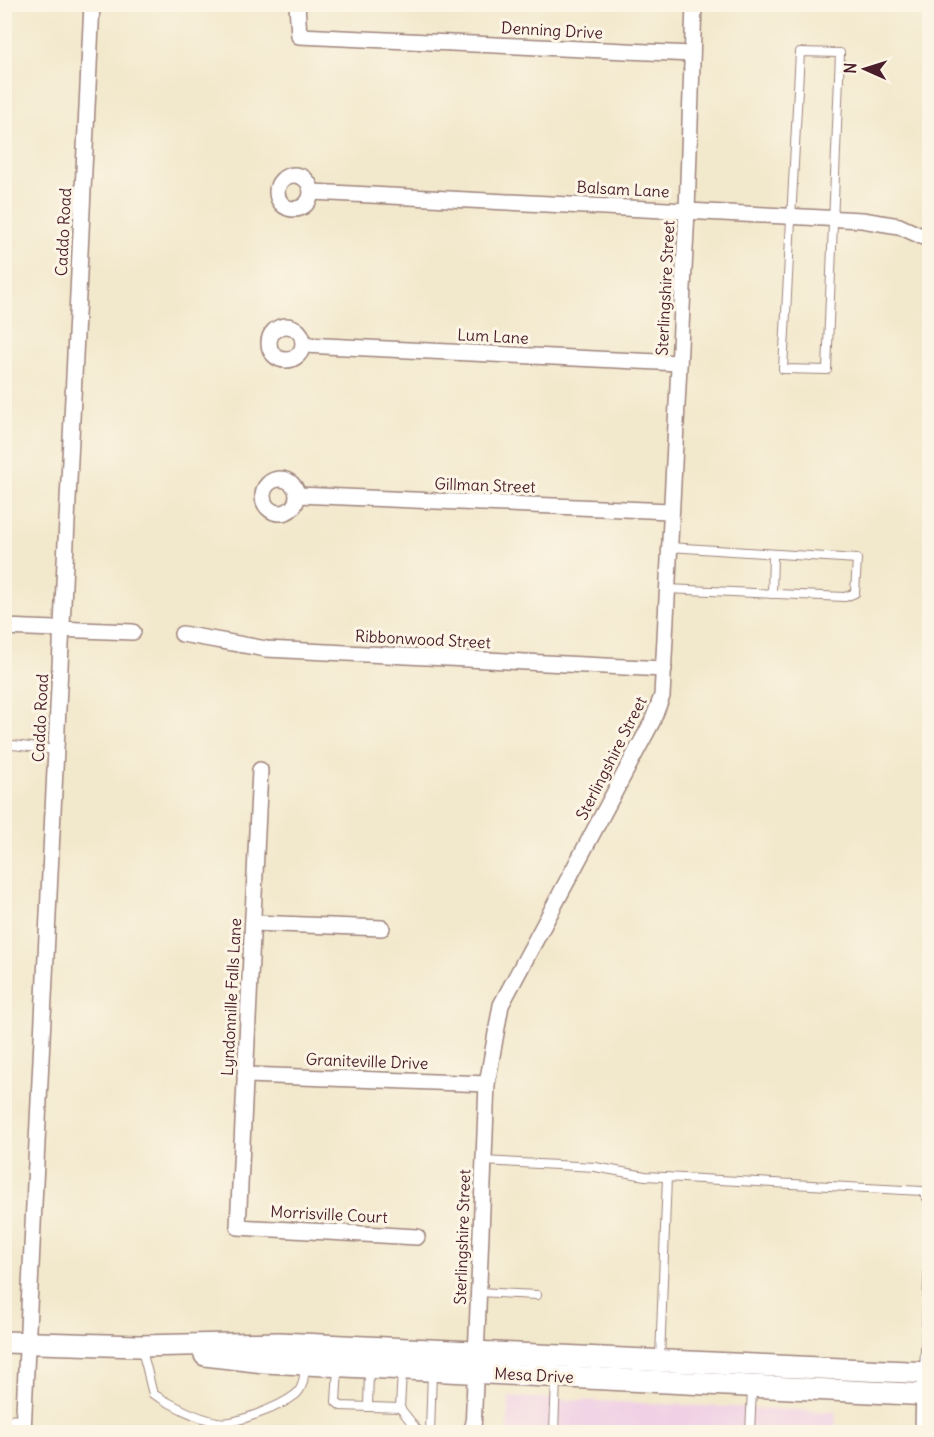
<svg xmlns="http://www.w3.org/2000/svg" width="934" height="1437" viewBox="0 0 934 1437" font-family="Delius,sans-serif">
	<style>
		.built { fill: #f0d0e5 }
		.lines { fill: none; stroke-linecap: round; stroke-linejoin: round }
		.lane-casing { stroke: #9e847c; stroke-width: 10 }
		.street-casing { stroke: #9e847c; stroke-width: 18 }
		.secondary-casing { stroke: #9e847c; stroke-width: 24 }
		.lane { stroke: #fff; stroke-width: 8 }
		.street { stroke: #fff; stroke-width: 15 }
		.secondary { stroke: #fff; stroke-width: 21 }
		.labels { text-anchor: middle; dominant-baseline: central; stroke-width: 6; stroke-linejoin: round; paint-order: stroke }
		.street-label { font-size: 16px; fill: #4a1f2b; stroke: #fcf5e5 }
	</style>
	<rect width="100%" height="100%" fill="#fcf5e5"/>
	<filter id="ink" filterUnits="userSpaceOnUse"><feTurbulence type="fractalNoise" baseFrequency=".0167" numOctaves="2"/><feDisplacementMap in="SourceGraphic" scale="12" xChannelSelector="R" yChannelSelector="G"/><feConvolveMatrix kernelMatrix="1 2 1 2 8 2 1 2 1" color-interpolation-filters="sRGB"/></filter>
	<filter id="wash" filterUnits="userSpaceOnUse"><feTurbulence type="fractalNoise" baseFrequency=".008" numOctaves="4" result="noise"/><feDisplacementMap in="SourceGraphic" scale="24" xChannelSelector="R" yChannelSelector="G"/><feGaussianBlur stdDeviation="1.35" result="paint"/><feColorMatrix in="noise" values="0 0 0 0 0 0 0 0 0 0 0 0 0 0 0 0 0 1.4 0 .05"/><feComposite in="paint" operator="in"/></filter>
	<g filter="url(#wash)">
		<rect width="100%" height="100%" fill="#f2e8cc"/>
		<polygon class="built" points="509,1397 836,1412 835,1432 507,1432"/>
	</g>
	<g filter="url(#ink)">
		<g class="lines">
			<defs>
				<g id="lane">
					<polygon points="800,52 840,53 827,370 783,369"/>
					<polyline points="667,589 845,597 855,593 857,559 669,547"/>
					<polyline points="772,594 773,554"/>
					<polyline points="4,744 56,750"/>
					<polyline points="483,1161 595,1167 645,1176 922,1191 930,1202"/>
					<polyline points="478,1292 537,1295"/>
					<path d="M140,1347c7,16 8,30 13,47 20,11 40,23 64,28 16,4 64,-16 78,-27 9,-7 9,-19 10,-30"/>
					<polyline points="660,1358 667,1177"/>
					<polyline points="338,1367 336,1402 341,1406 400,1408 419,1432"/>
					<polyline points="924,1372 930,1239"/>
					<polyline points="368,1407 369,1370"/>
					<polyline points="400,1408 402,1371"/>
					<polyline points="4,1419 24,1420"/>
					<polyline points="430,1432 432,1372"/>
					<polyline points="554,1432 556,1378"/>
					<polyline points="750,1432 752,1389"/>
				</g>
				<g id="street">
					<polyline points="297,4 299,36 692,54"/>
					<circle cx="294" cy="192" r="17"/>
					<polyline points="312,192 862,220 899,226 930,240"/>
					<circle cx="286" cy="343" r="17"/>
					<polyline points="304,345 679,363"/>
					<circle cx="280" cy="496" r="17"/>
					<polyline points="298,495 670,511"/>
					<polyline points="4,627 133,632"/>
					<polyline points="182,634 266,649 664,669"/>
					<polyline points="260,770 238,1227 417,1237"/>
					<polyline points="253,923 382,928"/>
					<polyline points="245,1075 487,1084"/>
					<polyline points="23,1432 92,4"/>
					<polyline points="473,1432 487,1084 501,1005 652,722 662,696 687,211 694,4"/>
					<polyline points="923,1432 924,1385"/>
				</g>
				<g id="secondary">
					<polyline points="4,1342 139,1346 279,1343 930,1373"/>
					<polyline points="205,1355 264,1362 930,1395"/>
				</g>
			</defs>
			<use href="#lane" class="lane-casing"/>
			<use href="#street" class="street-casing"/>
			<use href="#secondary" class="secondary-casing"/>
			<use href="#lane" class="lane"/>
			<use href="#street" class="street"/>
			<use href="#secondary" class="secondary"/>
		</g>
	</g>
	<g class="labels">
		<g class="street-label">
			<text transform="translate(552 30) rotate(3)">Denning Drive</text>
			<text transform="translate(623 189) rotate(3)">Balsam Lane</text>
			<text transform="translate(63 232) rotate(-87)">Caddo Road</text>
			<text transform="translate(665 288) rotate(-87)">Sterlingshire Street</text>
			<text transform="translate(493 336) rotate(3)">Lum Lane</text>
			<text transform="translate(485 485) rotate(2)">Gillman Street</text>
			<text transform="translate(423 639) rotate(3)">Ribbonwood Street</text>
			<text transform="translate(40 718) rotate(-87)">Caddo Road</text>
			<text transform="translate(611 758) rotate(-63)">Sterlingshire Street</text>
			<text transform="translate(231 997) rotate(-87)">Lyndonnille Falls Lane</text>
			<text transform="translate(367 1061) rotate(2)">Graniteville Drive</text>
			<text transform="translate(329 1214) rotate(3)">Morrisville Court</text>
			<text transform="translate(462 1237) rotate(-88)">Sterlingshire Street</text>
			<text transform="translate(534 1375) rotate(3)">Mesa Drive</text>
		</g>
	</g>
	<rect width="934" height="1437" fill="none" stroke="#fcf5e5" stroke-width="24"/>
	<g transform="translate(865 69) rotate(273)" stroke="#fcf5e5" stroke-width="4.5" paint-order="stroke">
	<path d="M0-4.5L10 22L0 15L-10 22Z" fill="#4a1f2b"/>
	<text y="-9" font-size="16" font-weight="bold" text-anchor="middle" fill="#4a1f2b">N</text>
	</g>
</svg>
